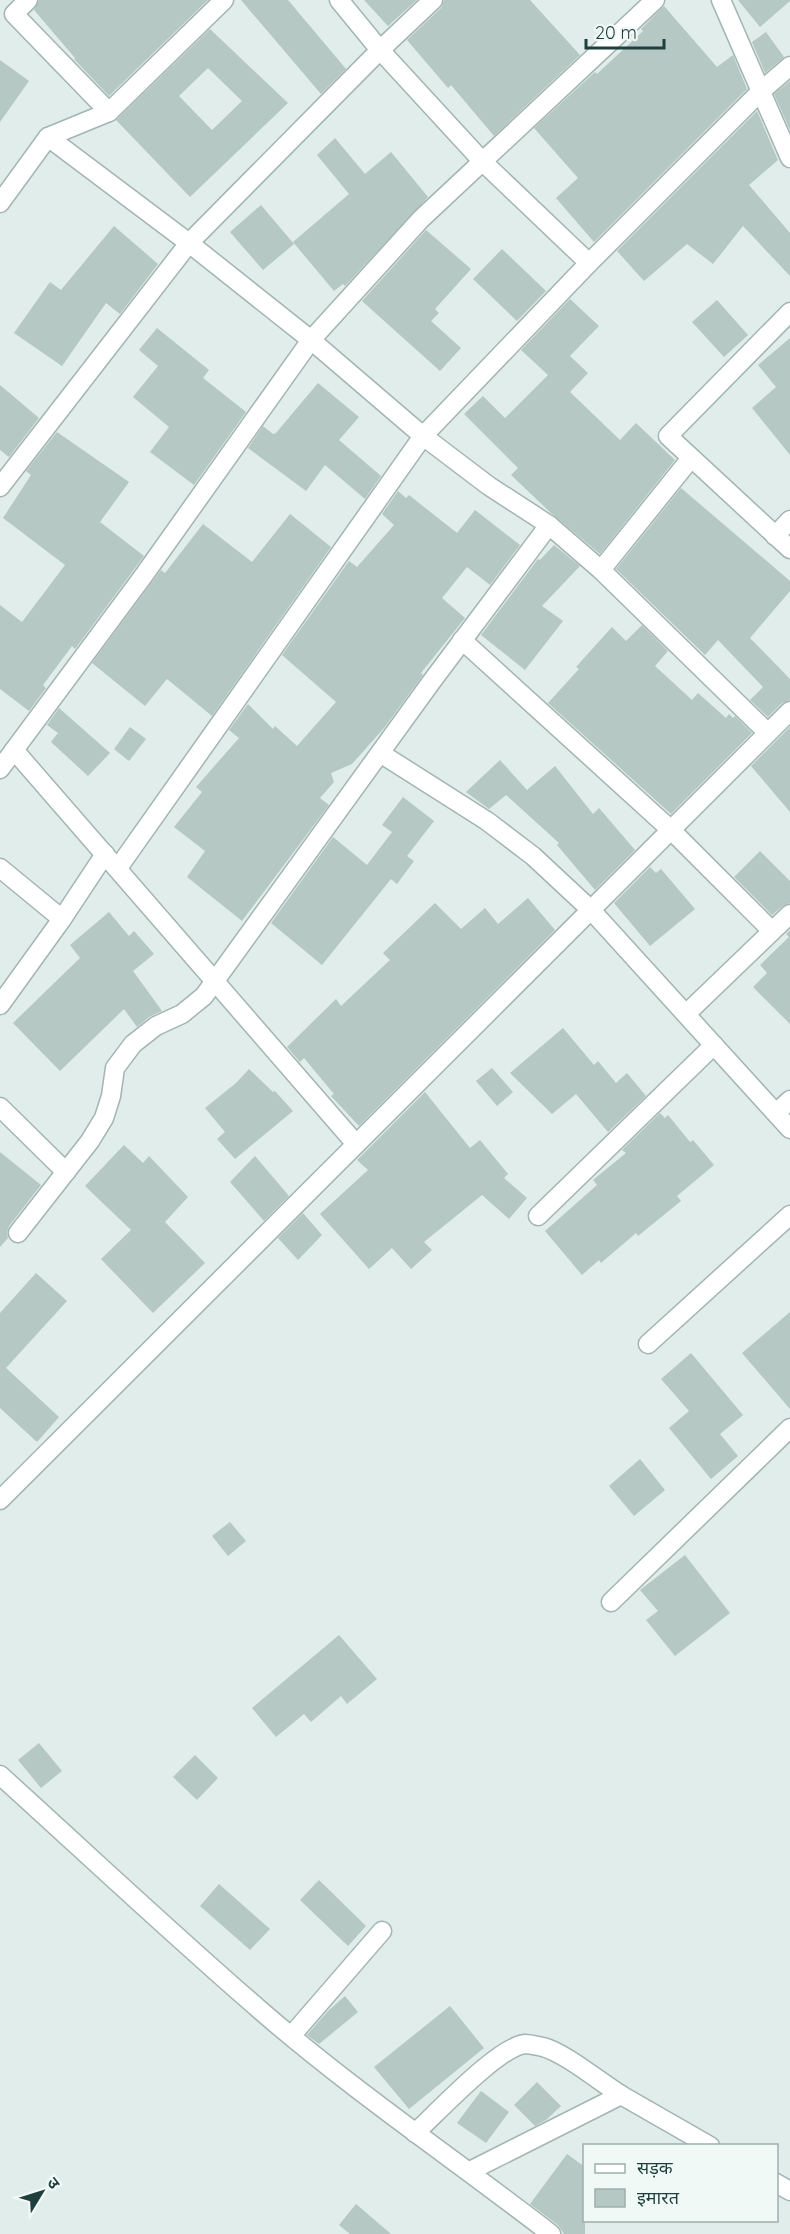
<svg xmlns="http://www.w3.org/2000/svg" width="790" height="2234" viewBox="0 0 790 2234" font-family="Quicksand,'Noto Sans Devanagari',sans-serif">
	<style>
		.building { fill: #b5c8c3; fill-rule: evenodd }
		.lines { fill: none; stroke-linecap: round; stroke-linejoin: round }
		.minor-casing { stroke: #a2b5b2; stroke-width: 21 }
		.minor { stroke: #fff; stroke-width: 18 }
	</style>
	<rect width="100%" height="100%" fill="#e0edea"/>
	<g class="building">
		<polygon points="39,0 208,0 109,96 74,59 75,58 34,10"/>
		<polygon points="241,0 288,0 346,69 321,94"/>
		<polygon points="364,0 417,0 388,26"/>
		<polygon points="444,0 530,0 580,55 494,136 451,85 448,88 407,40 441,8"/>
		<polygon points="738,0 790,0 790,1 760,27"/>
		<polygon points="664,6 717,67 733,55 747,89 594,242 556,198 578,178 534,128 595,72 597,74 643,31 641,29"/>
		<path d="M210,29l78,74 -98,94 -74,-77zM208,68l34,33 -30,29 -33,-34z"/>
		<polygon points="766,32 784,57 765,73 752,42"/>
		<polygon points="0,60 29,81 0,122"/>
		<polygon points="790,81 790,130 774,94"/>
		<polygon points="757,111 778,160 749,185 790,233 790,276 743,226 713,264 687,244 644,281 617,251"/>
		<polygon points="335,138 365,174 391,152 428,197 345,286 343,284 334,291 293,242 349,194 317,155"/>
		<polygon points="261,205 294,244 263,270 230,232"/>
		<polygon points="114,226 158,264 120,314 106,303 62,366 14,333 50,282 61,290"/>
		<polygon points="426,230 471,269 435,309 439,313 431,321 461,348 440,371 362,301"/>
		<polygon points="502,249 546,291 517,321 473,279"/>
		<polygon points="570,299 599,326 570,356 588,373 570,392 620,440 636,423 675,460 600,554 551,513 511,475 518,468 464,414 483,396 505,418 548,375 521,350"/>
		<polygon points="717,300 748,335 724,357 692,322"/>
		<polygon points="157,328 209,370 203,378 246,412 194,485 150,452 169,427 133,397 158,366 139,350"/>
		<polygon points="790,338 790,455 752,408 776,387 758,365"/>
		<polygon points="318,383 359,417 339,440 381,476 365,499 325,465 306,491 248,448 263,426 273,434 276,433"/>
		<polygon points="0,385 39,418 9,457 0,450"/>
		<polygon points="57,432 129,482 100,522 144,556 75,649 72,646 43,685 46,688 29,711 0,689 0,605 22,622 65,565 3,518 31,475 26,471"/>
		<polygon points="681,488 790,581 790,591 750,638 790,679 790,700 782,703 768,717 750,700 763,687 718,640 705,655 616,569"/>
		<polygon points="398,491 406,498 409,495 457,533 475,510 520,545 490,585 467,567 442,598 465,618 421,673 423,675 384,728 352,764 331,773 334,782 320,798 329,805 242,921 187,877 205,851 174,827 202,792 196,787 239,738 229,730 248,704 273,729 275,726 297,746 336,702 282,655 349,561 357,567 394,525 382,514"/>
		<polygon points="290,514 331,547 212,716 167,679 145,706 92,663 161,570 165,573 203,524 252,562"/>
		<polygon points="554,545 580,566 542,606 563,621 525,670 481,635 538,559 540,560"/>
		<polygon points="642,625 668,651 655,666 692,700 698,693 726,718 729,714 733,718 735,716 752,733 671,814 548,703 579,669 576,667 612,627 626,641"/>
		<polygon points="59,708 110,753 88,776 51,742 58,733 47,725"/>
		<polygon points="130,727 146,739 129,761 114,749"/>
		<polygon points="790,727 790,812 751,766"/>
		<polygon points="500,760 527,790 555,766 593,814 599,808 635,850 595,890 557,845 559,843 506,795 489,809 466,792"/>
		<polygon points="403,797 434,821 407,856 414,861 397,884 391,879 322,965 271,923 333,837 367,865 392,832 382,825"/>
		<polygon points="760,851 790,881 790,903 783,906 772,915 734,877"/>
		<polygon points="650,867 656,873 661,869 695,909 650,946 614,903"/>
		<polygon points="528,898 555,930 359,1126 331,1096 334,1094 304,1058 300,1062 287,1047 336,999 341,1006 390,960 383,953 435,903 461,929 485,908 498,924"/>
		<polygon points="109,912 129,936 134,931 154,954 133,971 162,1011 149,1017 137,1027 124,1009 60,1071 13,1023 80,958 70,945"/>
		<polygon points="790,930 790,1024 753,987 767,973 760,965 789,937 786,934"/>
		<polygon points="563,1028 594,1065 598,1061 616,1083 627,1073 646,1096 608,1132 576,1094 552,1114 510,1073"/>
		<polygon points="492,1068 513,1092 497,1106 476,1081"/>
		<polygon points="249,1069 273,1092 275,1091 293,1111 235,1159 217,1139 225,1132 205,1108 236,1083"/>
		<polygon points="425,1092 470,1148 480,1140 508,1174 504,1178 527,1198 509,1219 482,1195 424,1242 432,1250 411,1269 392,1248 369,1269 320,1214 368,1170 357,1160"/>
		<polygon points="660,1113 665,1118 668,1115 690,1142 693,1140 714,1165 677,1196 681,1201 638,1236 636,1233 601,1263 599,1260 582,1275 545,1231 597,1185 593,1180 626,1153 622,1150"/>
		<polygon points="124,1145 143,1163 149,1156 188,1197 165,1222 205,1263 153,1313 101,1259 131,1230 85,1186"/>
		<polygon points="0,1152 41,1185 9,1226 7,1232 8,1238 0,1247"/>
		<polygon points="255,1156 289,1196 264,1221 230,1182"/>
		<polygon points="303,1213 322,1235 298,1260 278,1238"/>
		<polygon points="36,1273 67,1301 6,1368 59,1417 37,1442 0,1408 0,1313"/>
		<polygon points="790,1312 790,1409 742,1353"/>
		<polygon points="691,1353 743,1415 720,1434 738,1456 711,1479 669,1428 689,1411 661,1379"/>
		<polygon points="640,1459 665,1490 634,1516 609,1486"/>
		<polygon points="230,1522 246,1541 228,1556 212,1536"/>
		<polygon points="685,1555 730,1613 675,1656 646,1620 658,1611 640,1590"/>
		<polygon points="339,1635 377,1679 347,1704 341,1696 311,1722 304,1714 276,1737 252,1708"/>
		<polygon points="39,1743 62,1771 41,1788 18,1760"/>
		<polygon points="195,1755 218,1778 197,1800 173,1777"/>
		<polygon points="319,1880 366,1926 348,1946 300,1900"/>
		<polygon points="219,1884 270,1929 250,1950 200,1906"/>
		<polygon points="345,1996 358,2012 319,2044 307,2035 328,2011"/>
		<polygon points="450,2006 484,2048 409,2109 374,2067"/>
		<polygon points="537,2082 561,2106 546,2120 535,2126 514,2105"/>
		<polygon points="481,2091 509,2112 486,2143 457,2123"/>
		<polygon points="567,2154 585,2167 585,2234 564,2234 558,2225 530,2204"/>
		<polygon points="356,2204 391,2234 350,2234 339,2225"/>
	</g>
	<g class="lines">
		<defs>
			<g id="minor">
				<polyline points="28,0 14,14 109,112"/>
				<polyline points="339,0 380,50 483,162 589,263"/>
				<polyline points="721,0 790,158"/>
				<polyline points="48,137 189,243 311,340 423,436 589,263 760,92 790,66"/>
				<polyline points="0,203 48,137 109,112 224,0"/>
				<polyline points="790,312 668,436 790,549"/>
				<polyline points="0,487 189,243 380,50 433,0"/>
				<polyline points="775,536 790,520"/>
				<polyline points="601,570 691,458"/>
				<polyline points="462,640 671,830 772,931"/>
				<polyline points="14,750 356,1144"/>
				<polyline points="380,753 487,821 533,856 591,910 790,1129"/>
				<polyline points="0,769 144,575 311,340 421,219 655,0"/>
				<polyline points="0,868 62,919"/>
				<polyline points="118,868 423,436 489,486 549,525 601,570 768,733"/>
				<polyline points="0,1005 62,919 105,854"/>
				<polyline points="686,1014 790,914"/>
				<polyline points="0,1107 66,1172"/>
				<polyline points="776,1113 790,1100"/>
				<polyline points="538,1216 714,1045"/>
				<polyline points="18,1233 90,1141 104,1118 111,1096 115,1068 133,1044 156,1026 182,1014 204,996 432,681 549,525"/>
				<polyline points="648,1344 790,1215"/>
				<polyline points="0,1500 790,711"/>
				<polyline points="611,1602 790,1428"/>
				<path d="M0,1775c86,78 171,158 260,235 92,80 194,149 291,224"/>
				<polyline points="292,2035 382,1931"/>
				<path d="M415,2133c22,-20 83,-86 110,-89 5,0 13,2 18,3 22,6 57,35 78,48"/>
				<polyline points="470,2171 621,2095 710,2146"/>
				<polyline points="776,2183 790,2191"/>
			</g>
		</defs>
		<use href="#minor" class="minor-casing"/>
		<use href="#minor" class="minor"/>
	</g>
	<rect x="583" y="2144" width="195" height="78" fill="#f1f9f6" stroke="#9dafac" stroke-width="1.5"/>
	<rect x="595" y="2164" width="30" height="9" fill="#ffffff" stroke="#9dafac" stroke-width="1.5"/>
	<text x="637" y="2174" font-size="18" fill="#1f3f3c">सड़क</text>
	<rect x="595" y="2189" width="30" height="18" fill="#b5c8c3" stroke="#9dafac" stroke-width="1.5"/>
	<text x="637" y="2204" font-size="18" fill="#1f3f3c">इमारत</text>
	<g transform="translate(42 2192) rotate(52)" stroke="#f1f9f6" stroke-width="4.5" paint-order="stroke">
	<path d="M0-4.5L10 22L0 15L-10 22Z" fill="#1f3f3c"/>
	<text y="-9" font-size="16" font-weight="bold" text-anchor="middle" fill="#1f3f3c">उ</text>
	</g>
	<path d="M586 39v9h78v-9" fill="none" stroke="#1f3f3c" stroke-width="3"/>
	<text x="595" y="39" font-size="18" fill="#1f3f3c" stroke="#f1f9f6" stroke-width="4.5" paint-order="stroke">20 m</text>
</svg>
